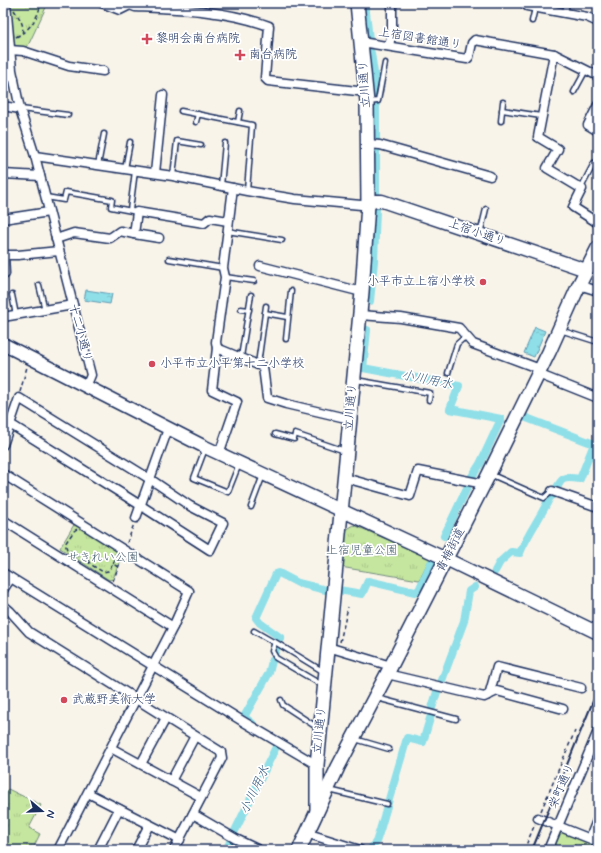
<svg xmlns="http://www.w3.org/2000/svg" width="601" height="853" viewBox="0 0 601 853" font-family="Mynerve,'Klee One',sans-serif">
	<style>
		.park { fill: url(#park-tufts); stroke: #708a7e }
		.water { fill: url(#water-ripples); stroke: #6099b1 }
		.lines { fill: none; stroke-linecap: round; stroke-linejoin: round }
		.canal { stroke: #8edfe8; stroke-width: 8 }
		.lane-casing { stroke: #1b2f5e; stroke-width: 7 }
		.street-casing { stroke: #1b2f5e; stroke-width: 11 }
		.secondary-casing { stroke: #1b2f5e; stroke-width: 15 }
		.primary-casing { stroke: #1b2f5e; stroke-width: 16 }
		.path { stroke: #1b2f5e; stroke-width: 1.5; stroke-dasharray: 4 3; stroke-linecap: butt }
		.lane { stroke: #fff; stroke-width: 4 }
		.street { stroke: #fff; stroke-width: 8 }
		.secondary { stroke: #fff; stroke-width: 12 }
		.primary { stroke: #fff; stroke-width: 13 }
		.rail { stroke: #1b2f5e; stroke-width: 2 }
		.poi-dot { fill: #d1495b; stroke: #fff; stroke-width: 1.5 }
		.labels { text-anchor: middle; dominant-baseline: central; stroke-width: 3.5; stroke-linejoin: round; paint-order: stroke }
		.poi-label { font-size: 12px; fill: #1b2f5e; stroke: #fff; text-anchor: start }
		.street-label { font-size: 12px; fill: #1b2f5e; stroke: #fff }
		.park-label { font-size: 12px; fill: #465d6e; stroke: #fff }
		.water-label { font-size: 13px; font-style: italic; fill: #385b80; stroke: #fff }
	</style>
	<defs>
		<pattern id="park-tufts" width="24" height="20" patternUnits="userSpaceOnUse"><rect width="24" height="20" fill="#c5e69f"/><path d="M3 7l-1-3M5 7V3M7 7l1-3M15 17l-1-3M17 17v-4M19 17l1-3" fill="none" stroke="#a9c68b"/></pattern>
		<pattern id="water-ripples" width="26" height="14" patternUnits="userSpaceOnUse"><rect width="26" height="14" fill="#8edfe8"/><path d="M2 4q2-2 4 0t4 0M15 11q2-2 4 0t4 0" fill="none" stroke="#7ac0c9"/></pattern>
	</defs>
	<rect width="100%" height="100%" fill="#f9f4ea"/>
	<filter id="ink" filterUnits="userSpaceOnUse"><feTurbulence type="fractalNoise" baseFrequency=".025" numOctaves="2"/><feDisplacementMap in="SourceGraphic" scale="8" xChannelSelector="R" yChannelSelector="G"/><feConvolveMatrix kernelMatrix="1 2 1 2 8 2 1 2 1" color-interpolation-filters="sRGB"/></filter>
	<g filter="url(#ink)">
		<g class="park">
			<polygon points="9,3 48,3 26,50 12,46"/>
			<polygon points="75,523 121,552 122,555 113,579 109,580 60,548"/>
			<polygon points="354,525 430,558 419,580 340,567 344,531"/>
			<polygon points="8,789 41,805 29,828 40,834 32,850 3,849 3,799"/>
			<polygon points="563,831 598,846 598,850 552,850 559,833"/>
		</g>
		<g class="water">
			<polygon points="86,290 112,294 110,304 84,300"/>
			<polygon points="535,327 545,331 534,357 524,353"/>
		</g>
		<g class="lines">
			<g class="canal">
				<polyline points="365,3 369,40"/>
				<polyline points="371,53 374,73 375,95"/>
				<polyline points="376,107 376,196"/>
				<polyline points="370,301 374,261 376,209"/>
				<polyline points="367,330 363,368 459,386 450,409 501,419 480,464 471,478"/>
				<polyline points="444,536 467,488"/>
				<path d="M495,571l5,-9 11,-10 9,1c8,-20 21,-36 30,-56l2,-1c11,-17 6,-20 28,-17l14,-35 -70,-27"/>
				<polyline points="339,590 362,594 368,581 415,592 419,590 432,561"/>
				<polyline points="281,638 260,623 256,618 276,574 279,573 298,583 326,590"/>
				<polyline points="275,652 277,646"/>
				<polyline points="441,683 464,621 469,591 475,587"/>
				<polyline points="432,708 437,692"/>
				<polyline points="252,723 244,717 269,673 272,661"/>
				<polyline points="235,831 275,749"/>
				<polyline points="226,850 230,842"/>
				<polyline points="370,850 376,842 380,830 407,738 423,742 431,715"/>
			</g>
			<defs>
				<g id="lane">
					<polyline points="565,13 567,3"/>
					<polyline points="532,21 535,8"/>
					<polyline points="574,92 586,70"/>
					<polyline points="368,102 378,101 385,63"/>
					<polyline points="21,109 68,115"/>
					<polyline points="502,110 541,116"/>
					<polyline points="181,111 252,125 247,191"/>
					<polyline points="501,121 503,102"/>
					<polyline points="196,122 198,114"/>
					<polyline points="238,122 240,111"/>
					<polyline points="98,165 104,134"/>
					<polyline points="125,169 130,142"/>
					<polyline points="173,176 177,141 201,145"/>
					<polyline points="221,186 225,143"/>
					<polyline points="581,188 594,163"/>
					<polyline points="46,197 64,200 66,192 112,200 111,207 137,212"/>
					<polyline points="130,210 135,171"/>
					<polyline points="227,231 282,240"/>
					<polyline points="480,234 486,209"/>
					<polyline points="169,259 223,268"/>
					<polyline points="225,277 254,281"/>
					<polyline points="39,285 45,310"/>
					<polyline points="12,295 16,315"/>
					<polyline points="241,309 249,310"/>
					<polyline points="265,313 287,317"/>
					<polyline points="560,330 598,342"/>
					<polyline points="286,339 291,291"/>
					<polyline points="241,357 251,295"/>
					<polyline points="258,364 266,306"/>
					<polyline points="448,373 457,344 466,336"/>
					<polyline points="356,380 430,393 429,400"/>
					<polyline points="275,434 294,439 295,434 345,451"/>
					<polyline points="205,449 194,478 228,492 239,464"/>
					<polyline points="492,475 544,498 552,491"/>
					<polyline points="251,507 263,475"/>
					<polyline points="254,631 275,643"/>
					<polyline points="322,685 276,658 272,651 275,642 324,672"/>
					<polyline points="377,698 456,719"/>
					<polyline points="281,700 283,705 318,728"/>
					<polyline points="355,739 389,749"/>
					<polyline points="329,790 387,804"/>
				</g>
				<g id="street">
					<polyline points="6,3 12,70 20,109 35,156 91,375 86,387"/>
					<polyline points="102,3 120,10 130,5"/>
					<path d="M129,3l1,2 5,2c45,2 90,3 134,19l-4,52 3,3 98,11"/>
					<polyline points="524,3 527,6 587,17 598,22"/>
					<polyline points="361,42 467,59 469,57 472,43 475,40 554,54 598,76"/>
					<polyline points="389,46 392,31 392,3"/>
					<polyline points="10,50 23,51 69,66 103,71"/>
					<polyline points="554,54 538,137 558,149 547,168 582,189 573,207 598,223"/>
					<polyline points="3,75 14,78"/>
					<polyline points="598,105 588,125 598,131"/>
					<polyline points="3,106 20,109"/>
					<polyline points="368,144 380,145 490,176"/>
					<polyline points="35,156 173,176 247,191 295,199 361,205 368,204"/>
					<polyline points="155,173 163,95"/>
					<polyline points="3,174 40,176"/>
					<polyline points="3,219 49,212"/>
					<polyline points="134,234 159,238"/>
					<polyline points="56,239 74,233 110,238 120,231 134,234 137,212 204,223 210,218 228,221"/>
					<polyline points="3,255 18,255 59,251"/>
					<polyline points="260,266 362,292"/>
					<polyline points="3,274 5,274 4,255"/>
					<polyline points="579,285 598,291"/>
					<polyline points="360,315 401,318 459,328 473,344 540,369"/>
					<polyline points="3,317 73,305"/>
					<polyline points="217,348 263,367 267,398 286,404 350,419"/>
					<polyline points="538,374 598,398"/>
					<polyline points="3,445 19,398 150,479 190,506 223,523 210,550 140,505 10,424"/>
					<polyline points="219,454 237,402 212,390 217,348 216,342 225,277 223,268 233,188"/>
					<polyline points="3,474 189,591 173,627"/>
					<polyline points="345,478 410,496 418,471 484,484"/>
					<polyline points="552,491 598,507"/>
					<polyline points="136,518 168,429"/>
					<polyline points="3,520 173,627 58,850"/>
					<polyline points="3,573 244,722 317,765"/>
					<polyline points="3,590 11,578"/>
					<polyline points="3,605 10,611 29,632 221,752 222,758 174,850"/>
					<polyline points="328,647 391,666"/>
					<polyline points="387,674 484,697 497,691 563,709"/>
					<polyline points="489,695 497,667 581,688"/>
					<polyline points="111,748 201,797"/>
					<polyline points="141,764 166,718"/>
					<polyline points="171,781 195,736"/>
					<polyline points="88,793 180,840"/>
					<polyline points="193,814 236,839 259,850"/>
					<polyline points="538,818 598,842"/>
					<polyline points="306,833 360,850"/>
					<polyline points="590,838 598,818"/>
					<polyline points="98,850 119,809"/>
					<polyline points="136,850 149,825"/>
					<polyline points="548,850 598,731"/>
				</g>
				<g id="secondary">
					<polyline points="368,204 375,201 382,201 586,270"/>
					<polyline points="3,344 205,447 446,559 598,633"/>
				</g>
				<g id="primary">
					<polyline points="317,811 317,765 362,292 368,204 367,102 357,3"/>
					<polyline points="299,850 338,767 387,674 489,474 549,352 579,285 598,248"/>
				</g>
			</defs>
			<use href="#lane" class="lane-casing"/>
			<use href="#street" class="street-casing"/>
			<use href="#secondary" class="secondary-casing"/>
			<use href="#primary" class="primary-casing"/>
			<g class="path">
				<path d="M14,10c5,8 11,14 8,24"/>
				<path d="M16,37c14,-7 22,-19 25,-34"/>
				<polyline points="20,392 27,367"/>
				<polyline points="77,529 74,531 65,544 67,549 81,558 88,560 90,564 103,572 108,571 113,564 118,567"/>
				<polyline points="127,543 134,524"/>
				<polyline points="113,564 116,557 115,553"/>
				<polyline points="113,581 122,558"/>
				<polyline points="340,642 348,607"/>
				<polyline points="541,811 575,731"/>
				<polyline points="524,850 535,824"/>
				<path d="M559,850c7,-7 20,-4 29,-2"/>
			</g>
			<use href="#lane" class="lane"/>
			<use href="#street" class="street"/>
			<use href="#secondary" class="secondary"/>
			<use href="#primary" class="primary"/>
			<polyline class="rail" points="532,850 598,689"/>
		</g>
	</g>
	<g class="poi-dot">
		<path d="M145 33h4v4h4v4h-4v4h-4v-4h-4v-4h4z"/>
		<path d="M238 49h4v4h4v4h-4v4h-4v-4h-4v-4h4z"/>
		<circle cx="483" cy="282" r="4"/>
		<circle cx="152" cy="364" r="4"/>
		<circle cx="64" cy="700" r="4"/>
	</g>
	<g class="labels">
		<g class="poi-label">
			<text x="156" y="39">黎明会南台病院</text>
			<text x="249" y="55">南台病院</text>
			<text x="475" y="282" text-anchor="end">小平市立上宿小学校</text>
			<text x="160" y="364">小平市立小平第十二小学校</text>
			<text x="72" y="700">武蔵野美術大学</text>
		</g>
		<g class="street-label">
			<text transform="translate(420 39) rotate(9)">上宿図書館通り</text>
			<text transform="translate(365 84) rotate(-94)">立川通り</text>
			<text transform="translate(477 233) rotate(19)">上宿小通り</text>
			<text transform="translate(80 333) rotate(75)">十二小通り</text>
			<text transform="translate(351 407) rotate(-85)">立川通り</text>
			<text transform="translate(451 550) rotate(-63)">青梅街道</text>
			<text transform="translate(320 730) rotate(-84)">立川通り</text>
			<text transform="translate(562 786) rotate(-67)">栄町通り</text>
		</g>
		<g class="park-label">
			<text x="362" y="551">上宿児童公園</text>
			<text x="103" y="558">せきれい公園</text>
		</g>
		<g class="water-label">
			<text transform="translate(427 380) rotate(11)">小川用水</text>
			<text transform="translate(255 790) rotate(-64)">小川用水</text>
		</g>
	</g>
	<rect width="601" height="853" fill="none" stroke="#fff" stroke-width="16"/>
	<rect x="8" y="8" width="585" height="837" fill="none" stroke="#1b2f5e" stroke-width="1.5" filter="url(#ink)"/>
	<g transform="translate(42 811) rotate(109)" stroke="#ffffff" stroke-width="3" paint-order="stroke">
	<path d="M0-3L7 15L0 10L-7 15Z" fill="#1b2f5e"/>
	<text y="-6" font-size="11" font-weight="bold" text-anchor="middle" fill="#1b2f5e">N</text>
	</g>
</svg>
